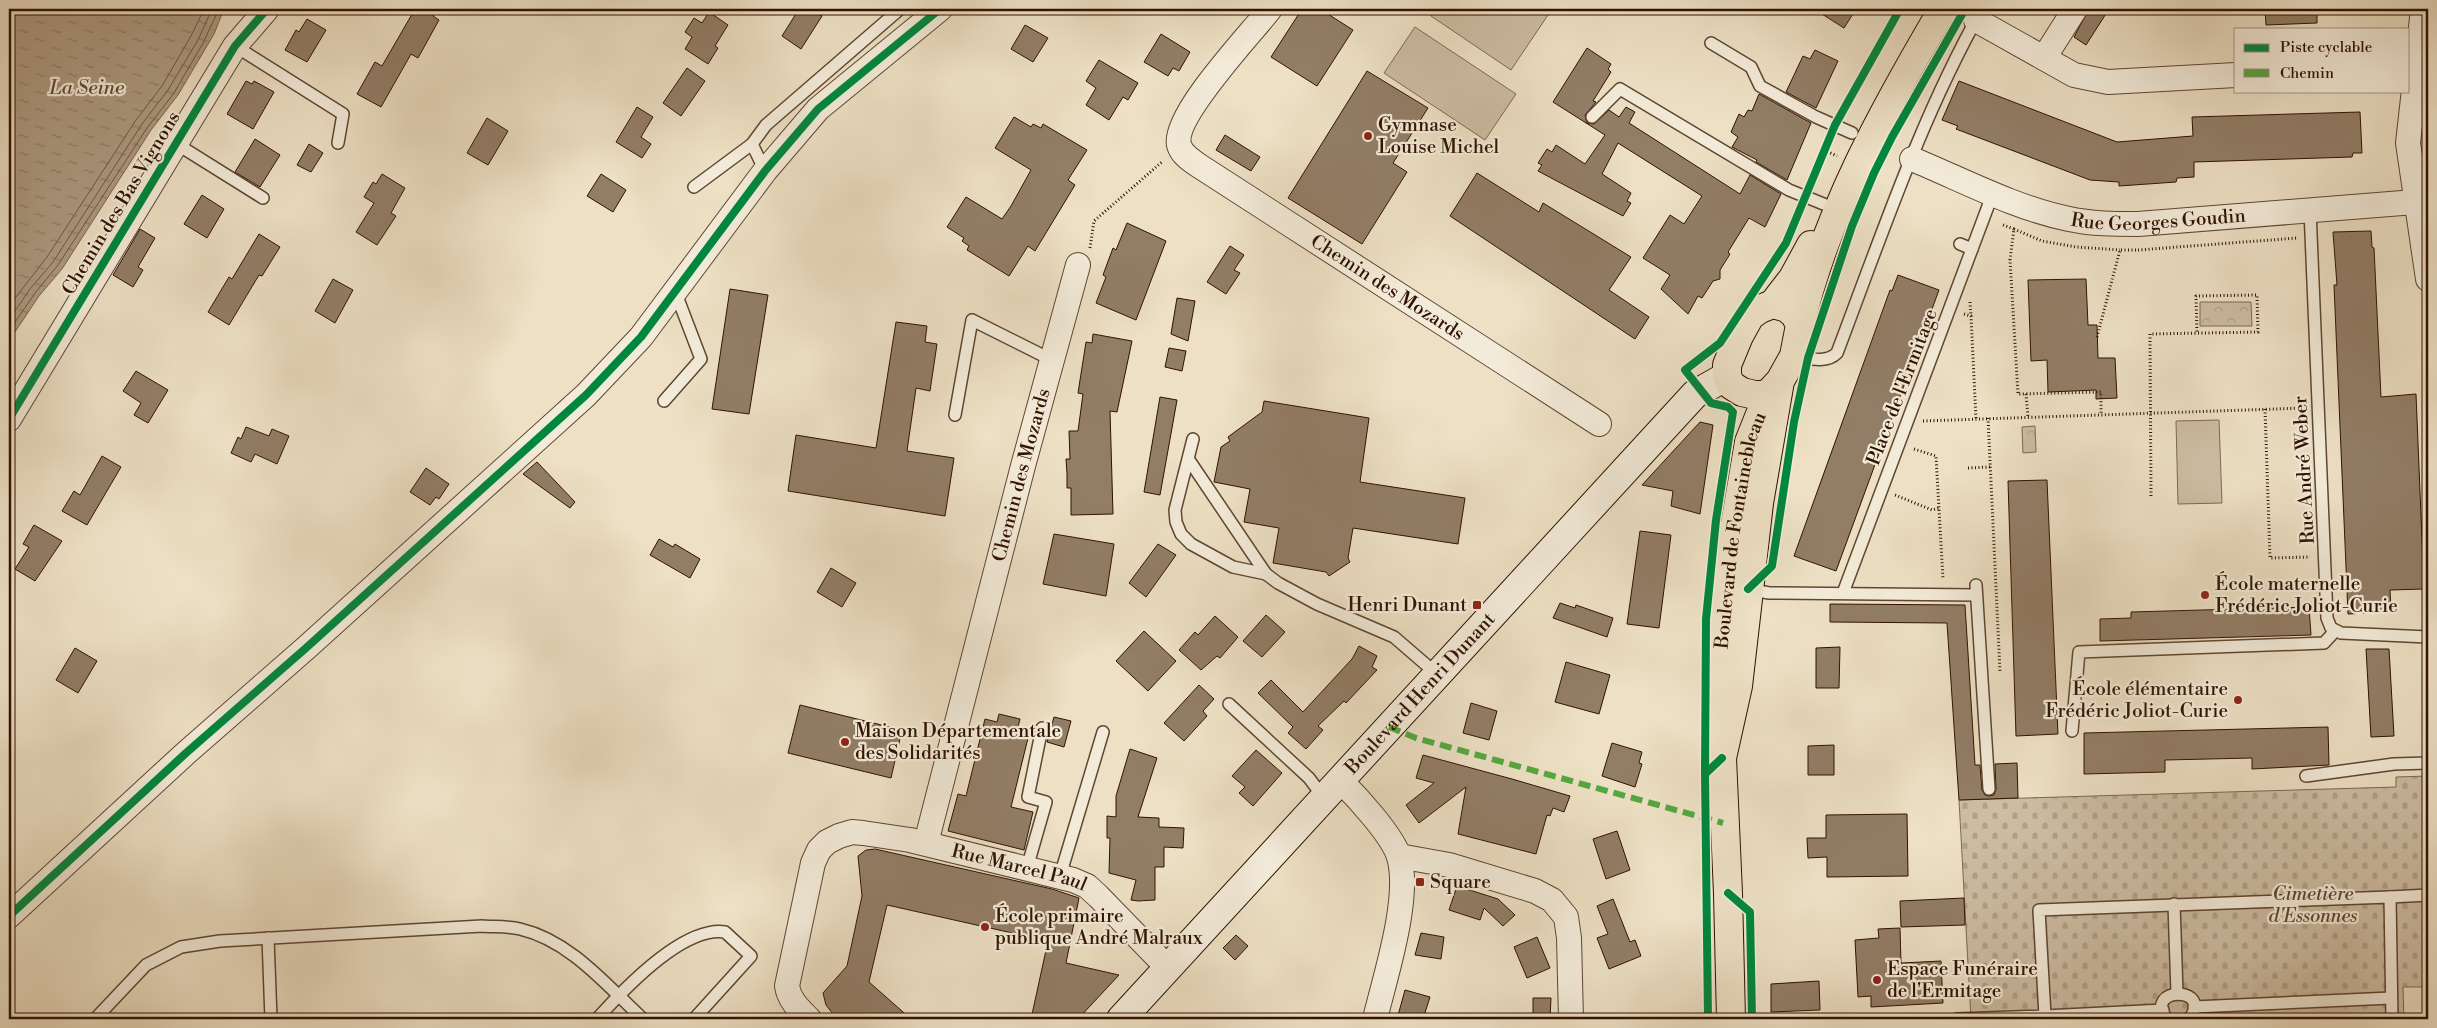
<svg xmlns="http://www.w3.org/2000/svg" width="2437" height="1028" viewBox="0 0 2437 1028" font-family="'Libre Bodoni',serif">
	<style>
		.cemetery { fill: url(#cemetery-stones); stroke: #7e6852 }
		.park { fill: url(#park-crowns); stroke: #7e6852 }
		.pitch { fill: #cdbda3; stroke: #7e6852 }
		.water { fill: url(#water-ripples); stroke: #7b644d }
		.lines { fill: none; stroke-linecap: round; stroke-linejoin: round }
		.shore { stroke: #6e5640; stroke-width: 1 }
		.building { fill: #927d66; stroke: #301200 }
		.lane-casing { stroke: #5f4631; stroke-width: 14 }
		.street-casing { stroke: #5f4631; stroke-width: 26 }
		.secondary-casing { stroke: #301200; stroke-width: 30 }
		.primary-casing { stroke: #301200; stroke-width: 30 }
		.path { stroke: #301200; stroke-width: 3; stroke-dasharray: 1 2.5; stroke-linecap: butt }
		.lane { stroke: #f3ebd9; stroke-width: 11 }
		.street { stroke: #f3ebd9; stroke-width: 24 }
		.secondary { stroke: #f3ebd9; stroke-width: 28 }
		.primary { stroke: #ede0c4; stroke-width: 28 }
		.quiet { stroke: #54a840; stroke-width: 6; stroke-dasharray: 12 6; stroke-linecap: butt }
		.cycleway-casing { stroke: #f3ebd9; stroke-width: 11 }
		.cycleway { stroke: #00873e; stroke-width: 8 }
		.poi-dot { fill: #8f2418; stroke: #f3ebd9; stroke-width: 2 }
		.labels { text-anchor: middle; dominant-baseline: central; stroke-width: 4.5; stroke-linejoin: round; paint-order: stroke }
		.poi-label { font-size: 19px; fill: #301200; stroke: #f3ebd9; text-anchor: start }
		.street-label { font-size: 19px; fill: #301200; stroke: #f3ebd9 }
		.park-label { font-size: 19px; font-style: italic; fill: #5f4531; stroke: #f3ebd9 }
		.water-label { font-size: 20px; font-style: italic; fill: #624834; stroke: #f3ebd9 }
	</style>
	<defs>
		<pattern id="cemetery-stones" width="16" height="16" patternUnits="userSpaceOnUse" patternTransform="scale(1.25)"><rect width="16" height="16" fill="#cdbda3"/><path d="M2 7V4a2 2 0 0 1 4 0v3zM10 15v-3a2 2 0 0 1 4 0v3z" fill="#b0a18b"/></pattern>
		<pattern id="park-crowns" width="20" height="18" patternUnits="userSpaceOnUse" patternTransform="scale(1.25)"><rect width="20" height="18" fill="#cdbda3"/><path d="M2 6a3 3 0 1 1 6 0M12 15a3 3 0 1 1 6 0" fill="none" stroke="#b0a18b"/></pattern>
		<pattern id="water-ripples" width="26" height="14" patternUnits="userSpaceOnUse" patternTransform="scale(1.25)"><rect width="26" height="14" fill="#ad9a81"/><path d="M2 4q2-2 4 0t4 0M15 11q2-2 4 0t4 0" fill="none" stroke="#8d7c67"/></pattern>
	</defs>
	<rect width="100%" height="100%" fill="#ede0c4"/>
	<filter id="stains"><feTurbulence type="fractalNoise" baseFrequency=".004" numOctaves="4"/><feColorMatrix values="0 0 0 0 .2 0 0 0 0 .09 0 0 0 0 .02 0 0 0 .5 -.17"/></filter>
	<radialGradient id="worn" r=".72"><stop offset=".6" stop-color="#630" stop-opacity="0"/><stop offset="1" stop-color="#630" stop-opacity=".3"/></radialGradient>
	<polygon class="cemetery" points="2428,776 2428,987 2403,987 2404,1019 1971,1019 1959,800 2396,787 2396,777"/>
	<g class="park">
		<polygon points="2200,302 2251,302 2252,326 2200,326"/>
		<polygon points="2035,426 2036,452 2023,453 2022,427"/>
	</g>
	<g class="pitch">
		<polygon points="1436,9 1552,9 1511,70 1431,16"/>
		<polygon points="1415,27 1516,94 1485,140 1384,73"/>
		<polygon points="2219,420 2222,503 2178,504 2176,421"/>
	</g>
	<polygon class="water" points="9,9 224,9 214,34 178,95 151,130 62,269 39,296 9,341"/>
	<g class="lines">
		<g class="shore">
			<polyline points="9,306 47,257 136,120 162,86 191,36 204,9"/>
			<polyline points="9,320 30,289 53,262 142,124 168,90 198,40 212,9"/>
			<polyline points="9,331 35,293 58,265 147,128 174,93 203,43 219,9"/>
		</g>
	</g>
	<g class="building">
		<polygon points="415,9 437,9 433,16 439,20 418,58 411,54 381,107 357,94 375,62 382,66"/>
		<polygon points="799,9 810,9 822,16 801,49 782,36"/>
		<polygon points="1302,9 1320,9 1353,30 1317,86 1271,57"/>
		<polygon points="1814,9 1856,9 1844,28"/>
		<polygon points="2089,9 2109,9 2086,45 2074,37"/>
		<polygon points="2265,9 2317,9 2317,23 2266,25"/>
		<polygon points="709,12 728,25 715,46 718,48 708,64 685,49 692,37 685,32 694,18 702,23"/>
		<polygon points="307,19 326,30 307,62 285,50 296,30 299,32"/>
		<polygon points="1025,25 1048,38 1033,62 1011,49"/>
		<polygon points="1161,34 1190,52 1179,71 1173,68 1168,76 1144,62"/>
		<polygon points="1587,48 1611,64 1608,69 1611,72 1593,101 1596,102 1585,115 1587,123 1594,124 1609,110 1619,117 1626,107 1635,112 1629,123 1740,194 1750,175 1781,194 1765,227 1749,218 1728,252 1730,254 1720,270 1720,279 1713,281 1702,298 1698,296 1688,314 1661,289 1670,275 1643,258 1670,215 1684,224 1702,196 1618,143 1602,174 1631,193 1627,201 1631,203 1623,216 1538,171 1542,165 1538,163 1547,149 1552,152 1556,145 1585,164 1605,135 1553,102"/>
		<polygon points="1815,50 1838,61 1816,108 1786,92 1803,56 1810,59"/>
		<polygon points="1099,60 1138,83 1128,100 1123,97 1109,120 1086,105 1096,88 1086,81"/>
		<polygon points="687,68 705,81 681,116 663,103"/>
		<polygon points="1367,71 1428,108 1393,163 1407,172 1362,244 1288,198"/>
		<polygon points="246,81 252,84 254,81 274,92 253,129 227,114"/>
		<polygon points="1959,81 2117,142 2193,136 2192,117 2360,112 2362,153 2353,153 2352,157 2194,162 2194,177 2177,178 2176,182 2119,186 2119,182 2090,180 1956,129 1958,126 1942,120"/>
		<polygon points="1759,94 1811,123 1787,180 1756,162 1757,160 1732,147 1738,137 1731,132 1739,114 1744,117 1748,110 1752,111"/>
		<polygon points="637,107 653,117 641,137 651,144 642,158 616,142"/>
		<polygon points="1014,117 1031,127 1033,124 1041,128 1043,124 1087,150 1068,180 1075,185 1035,251 1028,246 1009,276 967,250 969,246 962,241 964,238 947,227 966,197 1002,219 1011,206 1031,170 995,148"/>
		<polygon points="487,118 508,131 488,165 467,153"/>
		<polygon points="1225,135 1260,157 1251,171 1216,150"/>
		<polygon points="255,139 280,155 260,187 235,172"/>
		<polygon points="309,144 323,153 311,172 297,165"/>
		<polygon points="1477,173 1539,212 1543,203 1631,257 1609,290 1649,317 1635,339 1450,216"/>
		<polygon points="382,174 405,188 391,213 396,216 377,245 356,232 374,203 364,197 373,182 376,184"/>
		<polygon points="601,174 626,190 613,212 587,196"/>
		<polygon points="202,195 224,209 207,238 184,224"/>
		<polygon points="1127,223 1166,241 1136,320 1096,303 1106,277 1103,275 1113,248 1116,250"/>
		<polygon points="140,229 155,238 138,267 143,270 133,287 113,275"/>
		<polygon points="2371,231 2372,247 2374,248 2381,397 2416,394 2424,589 2390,590 2391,612 2348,614 2334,285 2337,285 2333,232"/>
		<polygon points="259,234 280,247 262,276 259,275 229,325 208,312 229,277 232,279"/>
		<polygon points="1230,246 1244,255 1234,270 1240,273 1226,294 1207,282"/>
		<polygon points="1898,275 1939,290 1836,571 1794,556 1890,290 1892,291"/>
		<polygon points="333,279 353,290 335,323 315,311"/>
		<polygon points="2086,279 2088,325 2097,325 2098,358 2115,358 2117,398 2096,399 2096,390 2048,392 2047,360 2031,361 2028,280"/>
		<polygon points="730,289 768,295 749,414 712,409"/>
		<polygon points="1177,298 1195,301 1188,341 1171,334"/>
		<polygon points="896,322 927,326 925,342 937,344 930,391 916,388 907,451 954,458 945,516 788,491 796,435 876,448"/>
		<polygon points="1093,334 1132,341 1117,412 1110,411 1113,514 1071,515 1071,488 1067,488 1067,474 1066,459 1070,459 1069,431 1078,431 1083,394 1078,393 1086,342 1092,343"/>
		<polygon points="1169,348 1186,351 1182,371 1165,367"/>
		<polygon points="136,371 168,390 148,423 134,415 141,403 123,391"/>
		<polygon points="1160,397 1177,400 1160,495 1144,492"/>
		<polygon points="1264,401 1369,418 1360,482 1465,498 1458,544 1353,528 1348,558 1350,562 1329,576 1326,572 1273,563 1279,528 1244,522 1250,489 1214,482 1221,447 1230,441 1228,437 1262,412"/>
		<polygon points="1700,422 1713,425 1700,514 1671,506 1673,491 1642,485"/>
		<polygon points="246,427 269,436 272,429 289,436 277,464 255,454 251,462 231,453 238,437 241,439"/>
		<polygon points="102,456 121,467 87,525 62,511 74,491 80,495"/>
		<polygon points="537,462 575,502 570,508 523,474"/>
		<polygon points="426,468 449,484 439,499 436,497 430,505 410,492"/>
		<polygon points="2047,480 2058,734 2016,736 2008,481"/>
		<polygon points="34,525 62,541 35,581 15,569 29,547 23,544"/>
		<polygon points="1640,531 1671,535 1659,628 1627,624"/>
		<polygon points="1054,534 1114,544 1106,596 1043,584"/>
		<polygon points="659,539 673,547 675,544 700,559 690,578 650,555"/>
		<polygon points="1158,544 1176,555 1146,597 1129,583"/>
		<polygon points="831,568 856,583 842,607 817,592"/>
		<polygon points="1560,603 1575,608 1576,605 1613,618 1607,637 1553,618"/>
		<polygon points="1830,604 1965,605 1975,765 1980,765 1982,790 1985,795 1989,796 1994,795 1996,789 1995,764 2017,763 2018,798 1959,800 1947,623 1830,622"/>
		<polygon points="2309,607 2311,635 2100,641 2100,619 2131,618 2131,612"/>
		<polygon points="1266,615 1285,632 1262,657 1243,641"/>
		<polygon points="1215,616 1238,637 1220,658 1217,656 1201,670 1179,650 1195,632 1198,635"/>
		<polygon points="1144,631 1176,661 1148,691 1116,661"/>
		<polygon points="1359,646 1377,656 1372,667 1377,670 1346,703 1344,701 1318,726 1323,730 1306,749 1288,733 1293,727 1258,693 1271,680 1303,712 1352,659"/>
		<polygon points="1840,647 1839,688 1816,688 1816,648"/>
		<polygon points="75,648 97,661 78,693 56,680"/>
		<polygon points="2366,649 2389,649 2394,736 2371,737"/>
		<polygon points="1566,662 1610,675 1599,714 1555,702"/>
		<polygon points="1199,685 1214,699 1203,711 1207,716 1184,741 1164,723"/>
		<polygon points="1471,703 1497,711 1489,740 1463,733"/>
		<polygon points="800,705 902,730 891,778 788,753"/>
		<polygon points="999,714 1020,719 1018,727 1030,730 1011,807 1033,812 1024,850 948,831 958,794 966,796 985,719 997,722"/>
		<polygon points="1054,717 1071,721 1064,747 1047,742"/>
		<polygon points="2328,727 2329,765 2252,769 2252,758 2165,760 2165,772 2084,774 2084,733"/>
		<polygon points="1612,743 1642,752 1639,763 1642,764 1635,787 1602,776"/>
		<polygon points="1834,745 1834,775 1808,775 1808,746"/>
		<polygon points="1130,749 1157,758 1138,817 1159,818 1159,827 1184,828 1183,848 1164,847 1164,867 1155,867 1155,900 1138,901 1131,900 1136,880 1109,873 1110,838 1107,838 1107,816 1116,817 1116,796"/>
		<polygon points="1256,750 1282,773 1253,806 1239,793 1245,787 1232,776"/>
		<polygon points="1423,755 1512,779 1570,796 1564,812 1553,808 1550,816 1547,815 1536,854 1458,834 1466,787 1419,823 1406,805 1434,783 1416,778"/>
		<polygon points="1907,814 1908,876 1827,877 1827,857 1808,858 1807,838 1826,838 1826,815"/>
		<polygon points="1617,831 1630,870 1606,879 1593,839"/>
		<polygon points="875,849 1052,889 1079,898 1066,963 1119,975 1078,1019 1031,1019 1048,941 887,905 869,982 911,1019 837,1019 826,1005 823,993 847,966 862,896 858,856 866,850"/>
		<polygon points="1457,886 1498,899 1515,915 1503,926 1484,908 1480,920 1449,910"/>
		<polygon points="1964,898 1965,925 1901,927 1900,901"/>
		<polygon points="1613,899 1630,942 1635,940 1641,956 1609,969 1597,938 1608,934 1597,906"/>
		<polygon points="1900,928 1901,963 1941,961 1943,1003 1871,1007 1871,996 1858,997 1855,940 1879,938 1878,929"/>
		<polygon points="1421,933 1444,937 1441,959 1415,955"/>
		<polygon points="1236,935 1248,946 1235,960 1223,948"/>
		<polygon points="1537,937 1550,968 1527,978 1514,947"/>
		<polygon points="1819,981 1820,1010 1771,1012 1771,984"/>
		<polygon points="1405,990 1430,997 1423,1019 1397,1019"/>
		<polygon points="1533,998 1551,998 1550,1019 1533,1019"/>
	</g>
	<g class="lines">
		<defs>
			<g id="lane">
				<polyline points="1711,43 1751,67 1760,86 1816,117 1852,133"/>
				<polyline points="235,46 343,114 338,143"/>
				<polyline points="1592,117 1620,89 1789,190 1826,205"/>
				<polyline points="175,143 263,198"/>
				<polyline points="752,144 765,171"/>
				<polyline points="694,187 752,144 766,125 900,9"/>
				<polyline points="2310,210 2327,618 2331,628 2341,633 2428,637"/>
				<polyline points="1960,244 1972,249"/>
				<path d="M1794,356c14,2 32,8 43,-3 44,-116 84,-236 145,-344"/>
				<polyline points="664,401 701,359 675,291"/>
				<polyline points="955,415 972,320 1052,360"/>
				<polyline points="1193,439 1175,510 1176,522 1181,534 1191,544 1233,567 1266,574"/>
				<polyline points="1189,460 1266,574 1278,583 1317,604 1394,637 1438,675"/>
				<polyline points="1976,585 1989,789"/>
				<polyline points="1748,589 1769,593 1976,595"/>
				<polyline points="1843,593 1993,193"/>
				<polyline points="1229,704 1309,778 1324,798"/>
				<polyline points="2072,731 2079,652 2324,643 2335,631"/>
				<polyline points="2306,776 2394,764 2428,763"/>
				<polyline points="1027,868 1046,802 1028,797 1042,728"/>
				<polyline points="1060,876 1103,732"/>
				<polyline points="2390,897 2428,895"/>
				<polyline points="2174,904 2177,993"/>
				<polyline points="268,938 271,1019"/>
				<polyline points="2194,1007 2391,998"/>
				<path d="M95,1019l51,-54 35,-18 39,-6 262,-15c12,1 26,0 38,3 51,12 87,57 123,90"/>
				<path d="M597,1019c26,-29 86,-93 128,-87l26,24 -57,63"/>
				<polyline points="1957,1019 2045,1016 2039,910 2390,897 2392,1019"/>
				<polyline points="2045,1019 2045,1016 2163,1010"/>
				<path d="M2167,1019c-25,-33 48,-33 22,0"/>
			</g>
			<g id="street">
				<path id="s1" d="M1270,9c-19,25 -98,107 -91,136 3,11 16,18 25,24l395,255"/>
				<polyline points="2423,9 2408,143 2428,279"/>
				<polyline points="1976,20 2074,75 2108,82 2236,75"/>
				<polyline points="2044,58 2075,9"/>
				<path id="s2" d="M1912,159c51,21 103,49 157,60 23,5 46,5 69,5l277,-22"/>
				<polyline points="9,419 235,46 267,9"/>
				<path d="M1341,781c16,16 52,55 58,76 12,41 -14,120 -24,162"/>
				<path id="s3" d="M926,843l97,-377 55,-201"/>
				<polyline points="1399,856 1449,865 1535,891 1552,900 1566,917 1569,938 1571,1019"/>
				<polyline points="9,916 186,753 306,648 586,395 641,337 765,171 818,109 940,9"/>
				<path id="s4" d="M809,1019c-10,-10 -20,-19 -22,-33l26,-123 6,-13 8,-8 12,-6 13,-4 11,1 47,7 163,40 14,6 11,10 70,72"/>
			</g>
			<g id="secondary">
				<path id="s5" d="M1121,1019l574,-625 32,-18"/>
			</g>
			<g id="primary">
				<polyline points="1773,304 1793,278 1811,245"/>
				<path d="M1800,325c27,-114 84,-216 143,-316"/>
				<polyline points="1722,758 1738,686 1759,503 1780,381 1794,356 1800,325 1795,315 1787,308 1773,304 1760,309 1750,316 1739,336 1727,365 1727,376 1731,385 1742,392 1755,395 1767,395 1780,381"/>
				<path id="s6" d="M1731,1019l-3,-126 -6,-135 -5,-37 1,-38 15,-147 16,-94 18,-45"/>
			</g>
		</defs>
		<use href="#lane" class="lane-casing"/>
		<use href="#street" class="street-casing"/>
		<use href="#secondary" class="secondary-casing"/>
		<use href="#primary" class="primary-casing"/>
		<g class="path">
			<polyline points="1824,150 1837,156"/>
			<polyline points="2003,225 2014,229 2010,260 2018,394 2101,392 2101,414"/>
			<polyline points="2014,229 2042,241 2076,247 2120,250"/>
			<polyline points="1090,248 1094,221 1163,161"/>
			<polyline points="2138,250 2297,238"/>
			<polyline points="1970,302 1971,316"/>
			<polyline points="1964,314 1971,316 1976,419"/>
			<polyline points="2097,337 2120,250 2138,250"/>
			<polyline points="2026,394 2028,417"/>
			<polyline points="2265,409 2270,558 2310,557"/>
			<polyline points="1988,418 2000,672"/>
			<polyline points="1923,421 2304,408"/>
			<polyline points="1914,449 1936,456 1943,579"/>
			<polyline points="1968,468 1990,467"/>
			<polyline points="1895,495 1932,510 1939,508"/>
			<polyline points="2151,496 2150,334 2258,332 2257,295 2196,296 2197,333"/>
		</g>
		<use href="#lane" class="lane"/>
		<use href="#street" class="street"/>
		<use href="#secondary" class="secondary"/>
		<use href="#primary" class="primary"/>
		<polyline class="quiet" points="1389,727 1416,738 1723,823"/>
		<defs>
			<g id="cycleway">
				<polyline points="9,419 235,46 267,9"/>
				<polyline points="1748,589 1772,566 1794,422 1808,358 1852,226 1874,173 1892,137 1965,9"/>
				<polyline points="1705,774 1706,619 1716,520 1733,412 1728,407 1711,403 1685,370 1720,343 1786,243 1835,125 1900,9"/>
				<polyline points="1728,893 1750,912 1752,1019"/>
				<polyline points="9,916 186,753 306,648 586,395 641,337 765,171 818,109 940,9"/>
				<polyline points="1708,1019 1705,774 1722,758"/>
			</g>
		</defs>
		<use href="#cycleway" class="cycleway-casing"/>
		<use href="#cycleway" class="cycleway"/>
	</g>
	<g class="poi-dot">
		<circle cx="1368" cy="136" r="5"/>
		<circle cx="2205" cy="595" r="5"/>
		<rect x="1472" y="600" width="10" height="10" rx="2.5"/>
		<circle cx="2238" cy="700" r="5"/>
		<circle cx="845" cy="742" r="5"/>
		<rect x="1415" y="877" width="10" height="10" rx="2.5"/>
		<circle cx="985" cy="927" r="5"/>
		<circle cx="1877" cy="980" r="5"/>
	</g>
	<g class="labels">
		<g class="poi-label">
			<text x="1378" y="125">Gymnase<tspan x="1378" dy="22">Louise Michel</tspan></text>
			<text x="2215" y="584">École maternelle<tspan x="2215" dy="22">Frédéric Joliot-Curie</tspan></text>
			<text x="1467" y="605" text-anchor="end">Henri Dunant</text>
			<text x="2228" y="689" text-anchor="end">École élémentaire<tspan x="2228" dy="22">Frédéric Joliot-Curie</tspan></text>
			<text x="855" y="731">Maison Départementale<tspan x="855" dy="22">des Solidarités</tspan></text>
			<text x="1430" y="882">Square</text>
			<text x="995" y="916">École primaire<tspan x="995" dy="22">publique André Malraux</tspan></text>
			<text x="1887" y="969">Espace Funéraire<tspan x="1887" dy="22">de l'Ermitage</tspan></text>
		</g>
		<g class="street-label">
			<text transform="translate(121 203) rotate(-59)">Chemin des Bas Vignons</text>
			<text stroke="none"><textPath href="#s2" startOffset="258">Rue Georges Goudin</textPath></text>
			<text stroke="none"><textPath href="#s1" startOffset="420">Chemin des Mozards</textPath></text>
			<text transform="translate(1902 387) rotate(-69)">Place de l'Ermitage</text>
			<text transform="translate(2304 470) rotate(-93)">Rue André Weber</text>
			<text stroke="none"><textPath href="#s3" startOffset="380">Chemin des Mozards</textPath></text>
			<text stroke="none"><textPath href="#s6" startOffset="491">Boulevard de Fontainebleau</textPath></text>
			<text stroke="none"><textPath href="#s5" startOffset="442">Boulevard Henri Dunant</textPath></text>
			<text stroke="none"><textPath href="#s4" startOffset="390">Rue Marcel Paul</textPath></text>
		</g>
		<g class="park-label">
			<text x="2313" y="894">Cimetière<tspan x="2313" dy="22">d'Essonnes</tspan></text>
		</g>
		<g class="water-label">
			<text x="87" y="88">La Seine</text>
		</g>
	</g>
	<rect width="2437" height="1028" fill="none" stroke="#ede0c4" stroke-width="30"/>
	<rect x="10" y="10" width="2417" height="1008" fill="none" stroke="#301200" stroke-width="2.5"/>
	<rect x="15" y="15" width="2407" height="998" fill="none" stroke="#301200"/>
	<rect x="2234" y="28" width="175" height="65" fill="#f3ebd9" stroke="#a59482"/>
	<rect x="2244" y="44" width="25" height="8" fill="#00873e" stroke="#a59482"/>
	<text x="2280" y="52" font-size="15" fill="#301200">Piste cyclable</text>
	<rect x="2244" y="69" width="25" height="8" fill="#54a840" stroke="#a59482"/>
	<text x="2280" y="78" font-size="15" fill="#301200">Chemin</text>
	<rect width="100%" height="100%" filter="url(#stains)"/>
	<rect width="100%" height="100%" fill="url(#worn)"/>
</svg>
